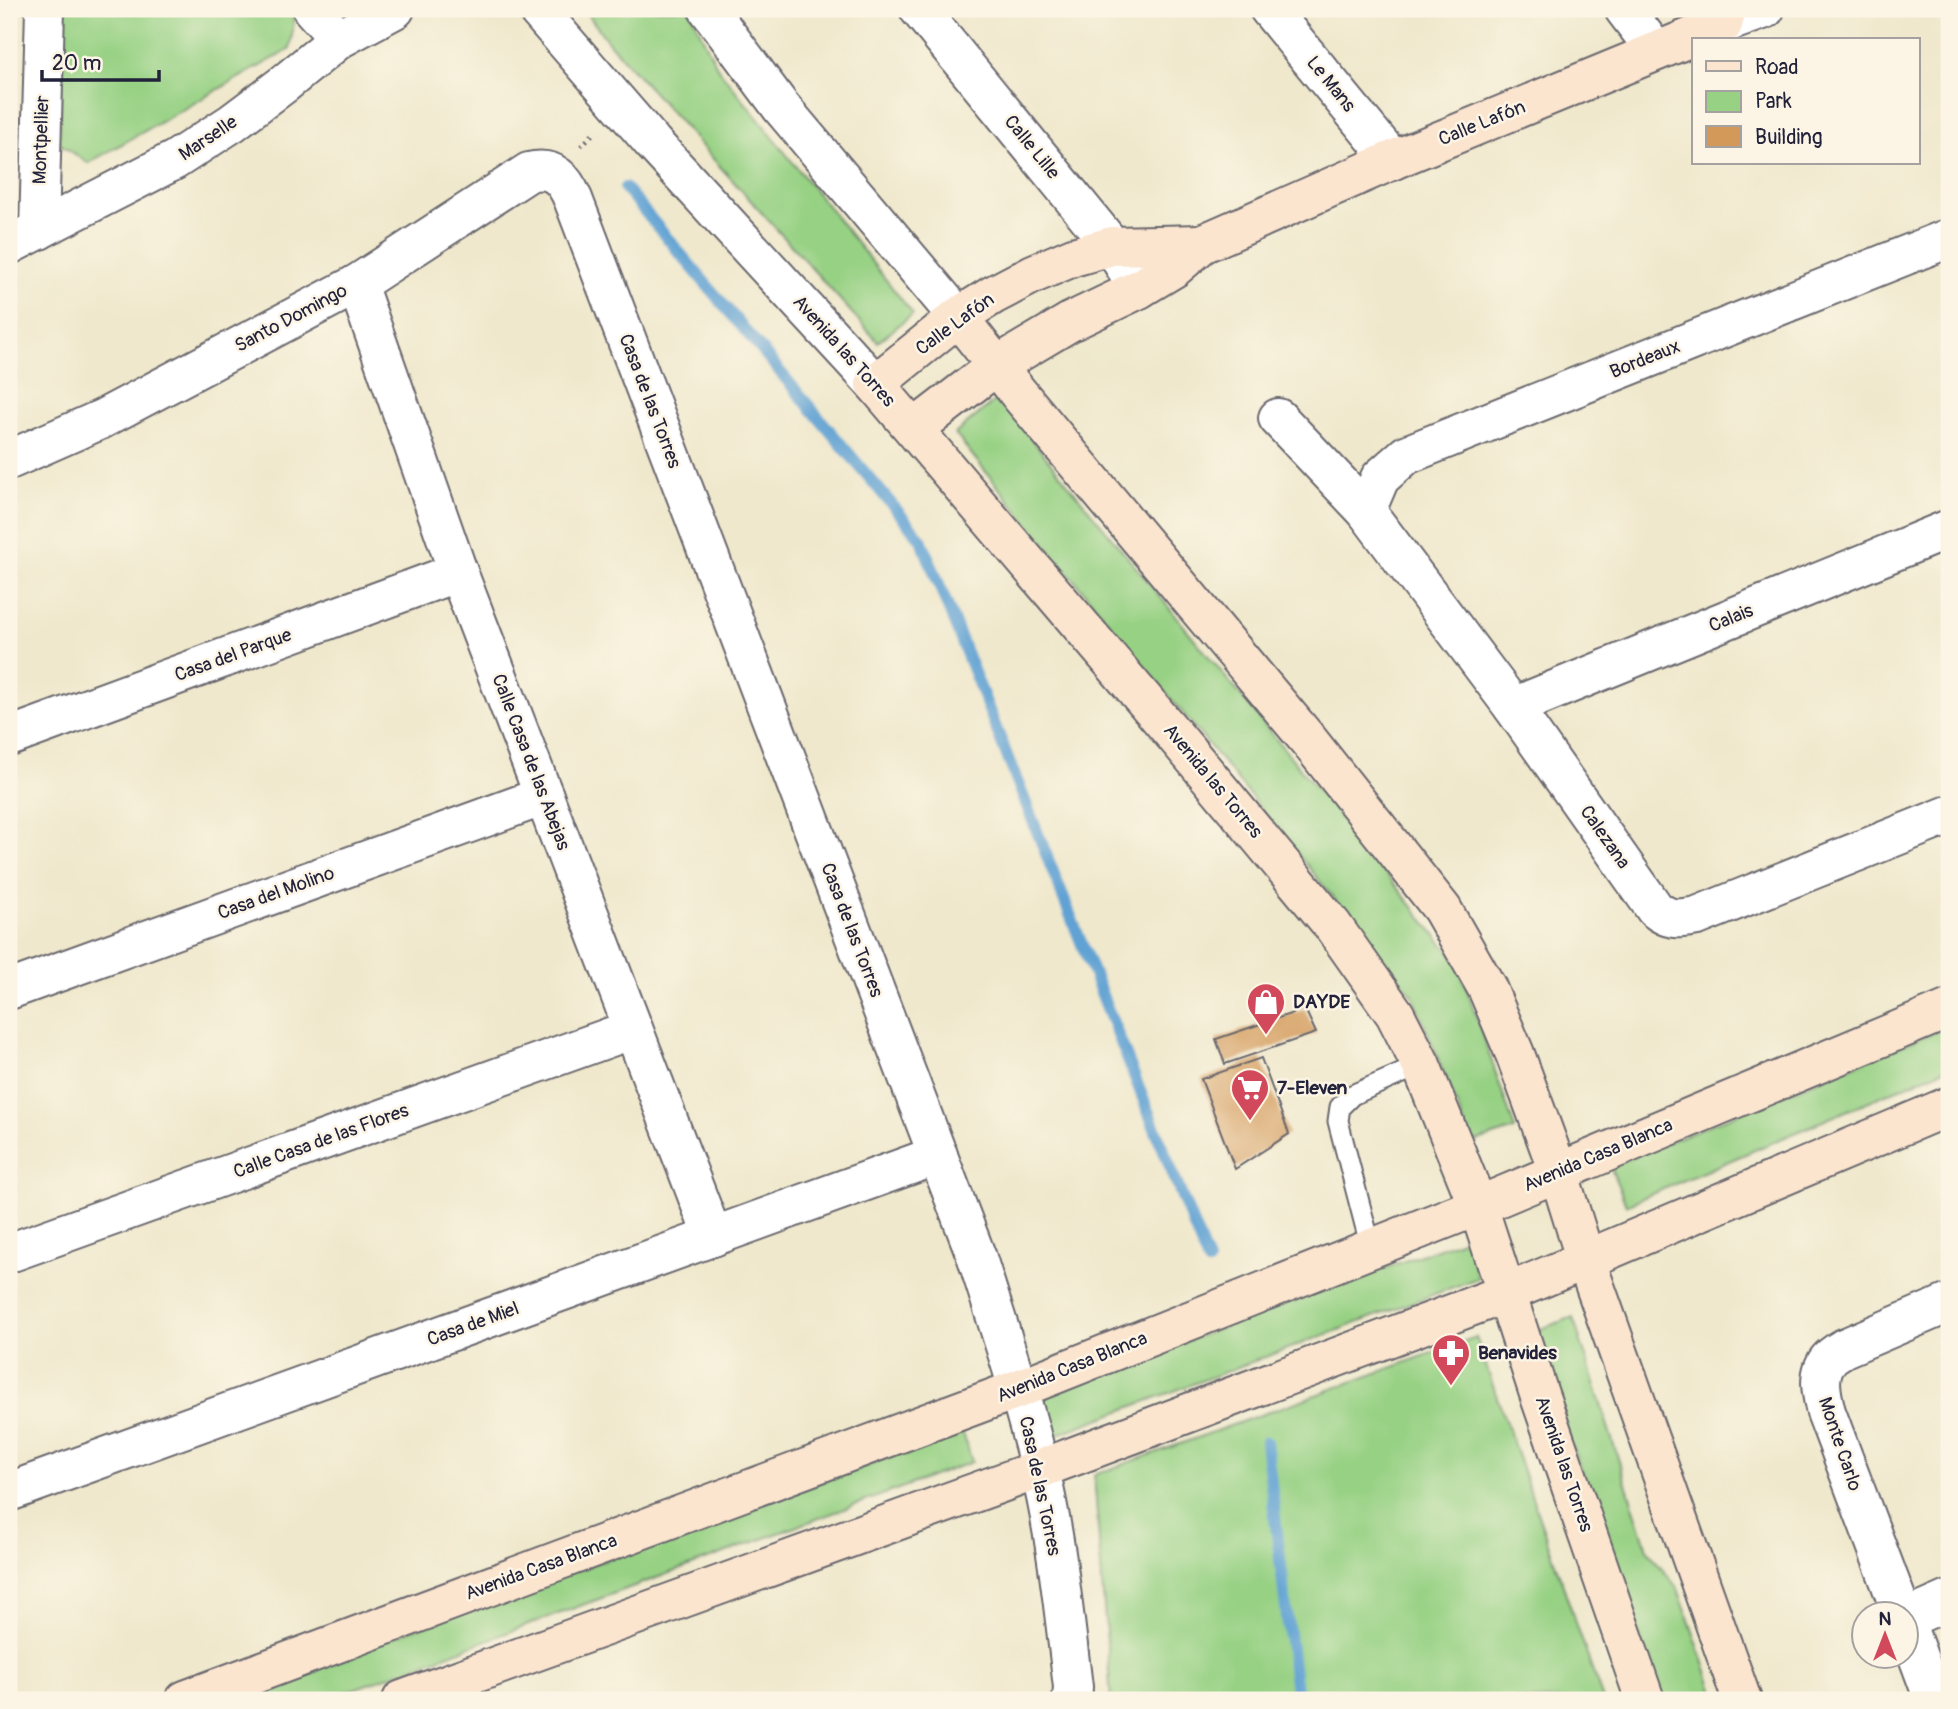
<svg xmlns="http://www.w3.org/2000/svg" width="1958" height="1709" viewBox="0 0 1958 1709" font-family="Pangolin,sans-serif">
	<style>
		.green { fill: #97d184; stroke: #5c7a60; stroke-width: 2 }
		.lines { fill: none; stroke-linecap: round; stroke-linejoin: round }
		.stream { stroke: #60a2d3; stroke-width: 12 }
		.building { fill: #d29959 }
		.lane-casing { stroke: #6a676e; stroke-width: 23 }
		.street-casing { stroke: #6a676e; stroke-width: 42 }
		.secondary-casing { stroke: #6a676e; stroke-width: 42 }
		.path { stroke: #6a676e; stroke-width: 4.5; stroke-dasharray: 2 5; stroke-linecap: butt }
		.lane { stroke: #fff; stroke-width: 19 }
		.street { stroke: #fff; stroke-width: 38 }
		.secondary { stroke: #fbe5cf; stroke-width: 38 }
		.labels { text-anchor: middle; dominant-baseline: central; stroke-width: 5; stroke-linejoin: round; paint-order: stroke }
		.street-label { font-size: 19px; fill: #22223b; stroke: #fcf5e5 }
		.poi-label { font-size: 19px; font-weight: bold; fill: #22223b; stroke: #fcf5e5; text-anchor: start }
	</style>
	<rect width="100%" height="100%" fill="#fcf5e5"/>
	<filter id="ink" filterUnits="userSpaceOnUse"><feTurbulence type="fractalNoise" baseFrequency=".0143" numOctaves="2"/><feDisplacementMap in="SourceGraphic" scale="14" xChannelSelector="R" yChannelSelector="G"/><feConvolveMatrix kernelMatrix="1 2 1 2 8 2 1 2 1" color-interpolation-filters="sRGB"/></filter>
	<filter id="wash" filterUnits="userSpaceOnUse"><feTurbulence type="fractalNoise" baseFrequency=".00686" numOctaves="4" result="noise"/><feDisplacementMap in="SourceGraphic" scale="28" xChannelSelector="R" yChannelSelector="G"/><feGaussianBlur stdDeviation="1.57" result="paint"/><feColorMatrix in="noise" values="0 0 0 0 0 0 0 0 0 0 0 0 0 0 0 0 0 1.4 0 .05"/><feComposite in="paint" operator="in"/></filter>
	<g filter="url(#wash)">
		<rect width="100%" height="100%" fill="#efe8cc"/>
		<g class="green">
			<polygon points="64,9 296,9 290,49 88,163 59,143"/>
			<polygon points="584,9 689,9 717,67 913,314 878,342 609,43"/>
			<polygon points="998,398 1457,961 1515,1129 1472,1143 1412,994 955,434"/>
			<polygon points="1949,1026 1949,1067 1626,1205 1610,1166"/>
			<polygon points="1467,1238 1478,1278 1053,1436 1039,1395"/>
			<polygon points="1573,1317 1647,1549 1678,1589 1717,1700 1661,1700 1532,1332"/>
			<polygon points="1476,1337 1603,1700 1111,1700 1094,1475"/>
			<polygon points="962,1430 972,1462 324,1700 219,1700"/>
		</g>
		<g class="lines">
			<g class="stream">
				<polyline points="625,188 921,539 1208,1262"/>
				<polyline points="1266,1442 1297,1700"/>
			</g>
		</g>
		<g id="blocks">
			<g class="building">
				<polygon points="1305,1009 1316,1033 1225,1064 1216,1039"/>
				<polygon points="1261,1058 1289,1134 1235,1169 1201,1079"/>
			</g>
		</g>
	</g>
	<g filter="url(#ink)">
		<use href="#blocks" fill-opacity="0" stroke="#6a676e" stroke-width="2"/>
		<g class="lines">
			<defs>
				<polyline id="lane" points="1371,1248 1338,1121 1340,1107 1352,1095 1421,1065"/>
				<g id="street">
					<polyline points="312,9 339,39"/>
					<polyline points="537,9 653,143 875,384"/>
					<polyline points="708,9 781,107 958,317"/>
					<polyline points="919,9 1112,246 1139,289"/>
					<polyline points="1269,9 1393,160"/>
					<polyline points="1624,9 1656,51"/>
					<polyline points="1723,24 1765,9"/>
					<polyline points="39,230 45,9"/>
					<polyline points="9,245 175,160 232,123 284,84 339,39 395,9"/>
					<polyline points="357,284 458,572 713,1237"/>
					<path d="M1278,418l88,93 147,196 142,202c15,12 23,10 42,7l252,-101"/>
					<path d="M9,460l93,-41 255,-135 172,-112c24,-6 35,6 44,27l404,1059c22,70 46,140 63,212 17,71 24,144 33,217l-1,13"/>
					<polyline points="1366,511 1380,478 1406,455 1949,238"/>
					<polyline points="1513,707 1949,529"/>
					<polyline points="9,737 458,572"/>
					<polyline points="9,990 544,796"/>
					<polyline points="9,1253 633,1029"/>
					<polyline points="9,1492 938,1155"/>
					<path d="M1902,1614l-76,-202c-4,-17 -10,-38 3,-53 3,-4 10,-8 15,-11l105,-45"/>
					<polyline points="1906,1619 1949,1600"/>
					<polyline points="1906,1624 1934,1700"/>
				</g>
				<g id="secondary">
					<polyline points="1202,244 1112,246 1073,257 1033,274 993,295 958,317 875,384 1181,743 1333,926 1395,1014 1421,1065 1478,1206 1539,1394 1645,1700"/>
					<polyline points="958,317 1019,394 1309,741 1442,909 1487,988 1515,1054 1558,1171 1586,1261 1742,1700"/>
					<polyline points="914,429 996,366 1070,322 1139,289 1174,268 1202,244 1393,160 1723,24 1727,9"/>
					<polyline points="185,1700 1018,1389 1478,1206 1949,1009"/>
					<polyline points="402,1700 1040,1469 1507,1293 1949,1106"/>
				</g>
			</defs>
			<use href="#lane" class="lane-casing"/>
			<use href="#street" class="street-casing"/>
			<use href="#secondary" class="secondary-casing"/>
			<polyline class="path" points="581,146 595,132"/>
			<use href="#lane" class="lane"/>
			<use href="#street" class="street"/>
			<use href="#secondary" class="secondary"/>
		</g>
	</g>
	<defs>
		<symbol id="shop-pin" viewBox="-11 -11 22 30"><path d="M0 17L-7.5 6A9.5 9.5 0 1 1 7.5 6Z" fill="#d1495b" stroke="#fcf5e5"/><path d="M-5-2.5h2.3a2.7 3.5 0 0 1 5.4 0H5L5.5 6h-11ZM-1.5-2.5h3a1.5 2.3 0 0 0-3 0Z" fill="#fff"/></symbol>
		<symbol id="supermarket-pin" viewBox="-11 -11 22 30"><path d="M0 17L-7.5 6A9.5 9.5 0 1 1 7.5 6Z" fill="#d1495b" stroke="#fcf5e5"/><path d="M-6-5.5h2.5l.6 2H6L4.5 2H-2.5L-4.4-4H-6ZM-1.5 3.2a1.3 1.3 0 1 0 .1 0ZM3 3.2a1.3 1.3 0 1 0 .1 0Z" fill="#fff"/></symbol>
		<symbol id="pharmacy-pin" viewBox="-11 -11 22 30"><path d="M0 17L-7.5 6A9.5 9.5 0 1 1 7.5 6Z" fill="#d1495b" stroke="#fcf5e5"/><path d="M-2-6h4v4h4v4h-4v4h-4v-4h-4v-4h4Z" fill="#fff"/></symbol>
	</defs>
	<g fill-rule="evenodd">
		<use href="#shop-pin" x="1244" y="980" width="44" height="60"/>
		<use href="#supermarket-pin" x="1228" y="1066" width="44" height="60"/>
		<use href="#pharmacy-pin" x="1429" y="1331" width="44" height="60"/>
	</g>
	<g class="labels">
		<g class="street-label">
			<text transform="translate(1331 84) rotate(51)">Le Mans</text>
			<text transform="translate(1482 123) rotate(-22)">Calle Lafón</text>
			<text transform="translate(208 138) rotate(-34)">Marselle</text>
			<text transform="translate(41 140) rotate(-88)">Montpellier</text>
			<text transform="translate(1032 147) rotate(51)">Calle Lille</text>
			<text transform="translate(291 318) rotate(-28)">Santo Domingo</text>
			<text transform="translate(955 324) rotate(-36)">Calle Lafón</text>
			<text transform="translate(844 351) rotate(48)">Avenida las Torres</text>
			<text transform="translate(1645 359) rotate(-22)">Bordeaux</text>
			<text transform="translate(650 401) rotate(69)">Casa de las Torres</text>
			<text transform="translate(1731 618) rotate(-22)">Calais</text>
			<text transform="translate(233 655) rotate(-20)">Casa del Parque</text>
			<text transform="translate(531 762) rotate(69)">Calle Casa de las Abejas</text>
			<text transform="translate(1213 781) rotate(50)">Avenida las Torres</text>
			<text transform="translate(1605 837) rotate(55)">Calezana</text>
			<text transform="translate(276 893) rotate(-20)">Casa del Molino</text>
			<text transform="translate(852 930) rotate(69)">Casa de las Torres</text>
			<text transform="translate(321 1141) rotate(-20)">Calle Casa de las Flores</text>
			<text transform="translate(1598 1155) rotate(-23)">Avenida Casa Blanca</text>
			<text transform="translate(473 1324) rotate(-20)">Casa de Miel</text>
			<text transform="translate(1072 1367) rotate(-22)">Avenida Casa Blanca</text>
			<text transform="translate(1840 1444) rotate(71)">Monte Carlo</text>
			<text transform="translate(1564 1464) rotate(71)">Avenida las Torres</text>
			<text transform="translate(1040 1486) rotate(78)">Casa de las Torres</text>
			<text transform="translate(541 1567) rotate(-20)">Avenida Casa Blanca</text>
		</g>
		<g class="poi-label">
			<text x="1293" y="1002">DAYDE</text>
			<text x="1277" y="1088">7-Eleven</text>
			<text x="1478" y="1353">Benavides</text>
		</g>
	</g>
	<rect width="1958" height="1709" fill="none" stroke="#fcf5e5" stroke-width="35"/>
	<rect x="1692" y="38" width="228" height="126" fill="#fcf5e5" stroke="#a5a1a1" stroke-width="2"/>
	<rect x="1706" y="61" width="35" height="10" fill="#fbe5cf" stroke="#a5a1a1" stroke-width="2"/>
	<text x="1755" y="74" font-size="21" fill="#22223b">Road</text>
	<rect x="1706" y="91" width="35" height="21" fill="#97d184" stroke="#a5a1a1" stroke-width="2"/>
	<text x="1755" y="108" font-size="21" fill="#22223b">Park</text>
	<rect x="1706" y="126" width="35" height="21" fill="#d29959" stroke="#a5a1a1" stroke-width="2"/>
	<text x="1755" y="144" font-size="21" fill="#22223b">Building</text>
	<g transform="translate(1885 1635)"><circle r="33" fill="#fcf5e5" stroke="#a5a1a1" stroke-width="2"/>
	<path d="M0-5L12 26L0 18L-12 26Z" fill="#d1495b"/>
	<text y="-10" font-size="19" font-weight="bold" text-anchor="middle" fill="#22223b">N</text>
	</g>
	<path d="M42 70v10h117v-10" fill="none" stroke="#22223b" stroke-width="3.5"/>
	<text x="52" y="70" font-size="21" fill="#22223b" stroke="#fcf5e5" stroke-width="5" paint-order="stroke">20 m</text>
</svg>
